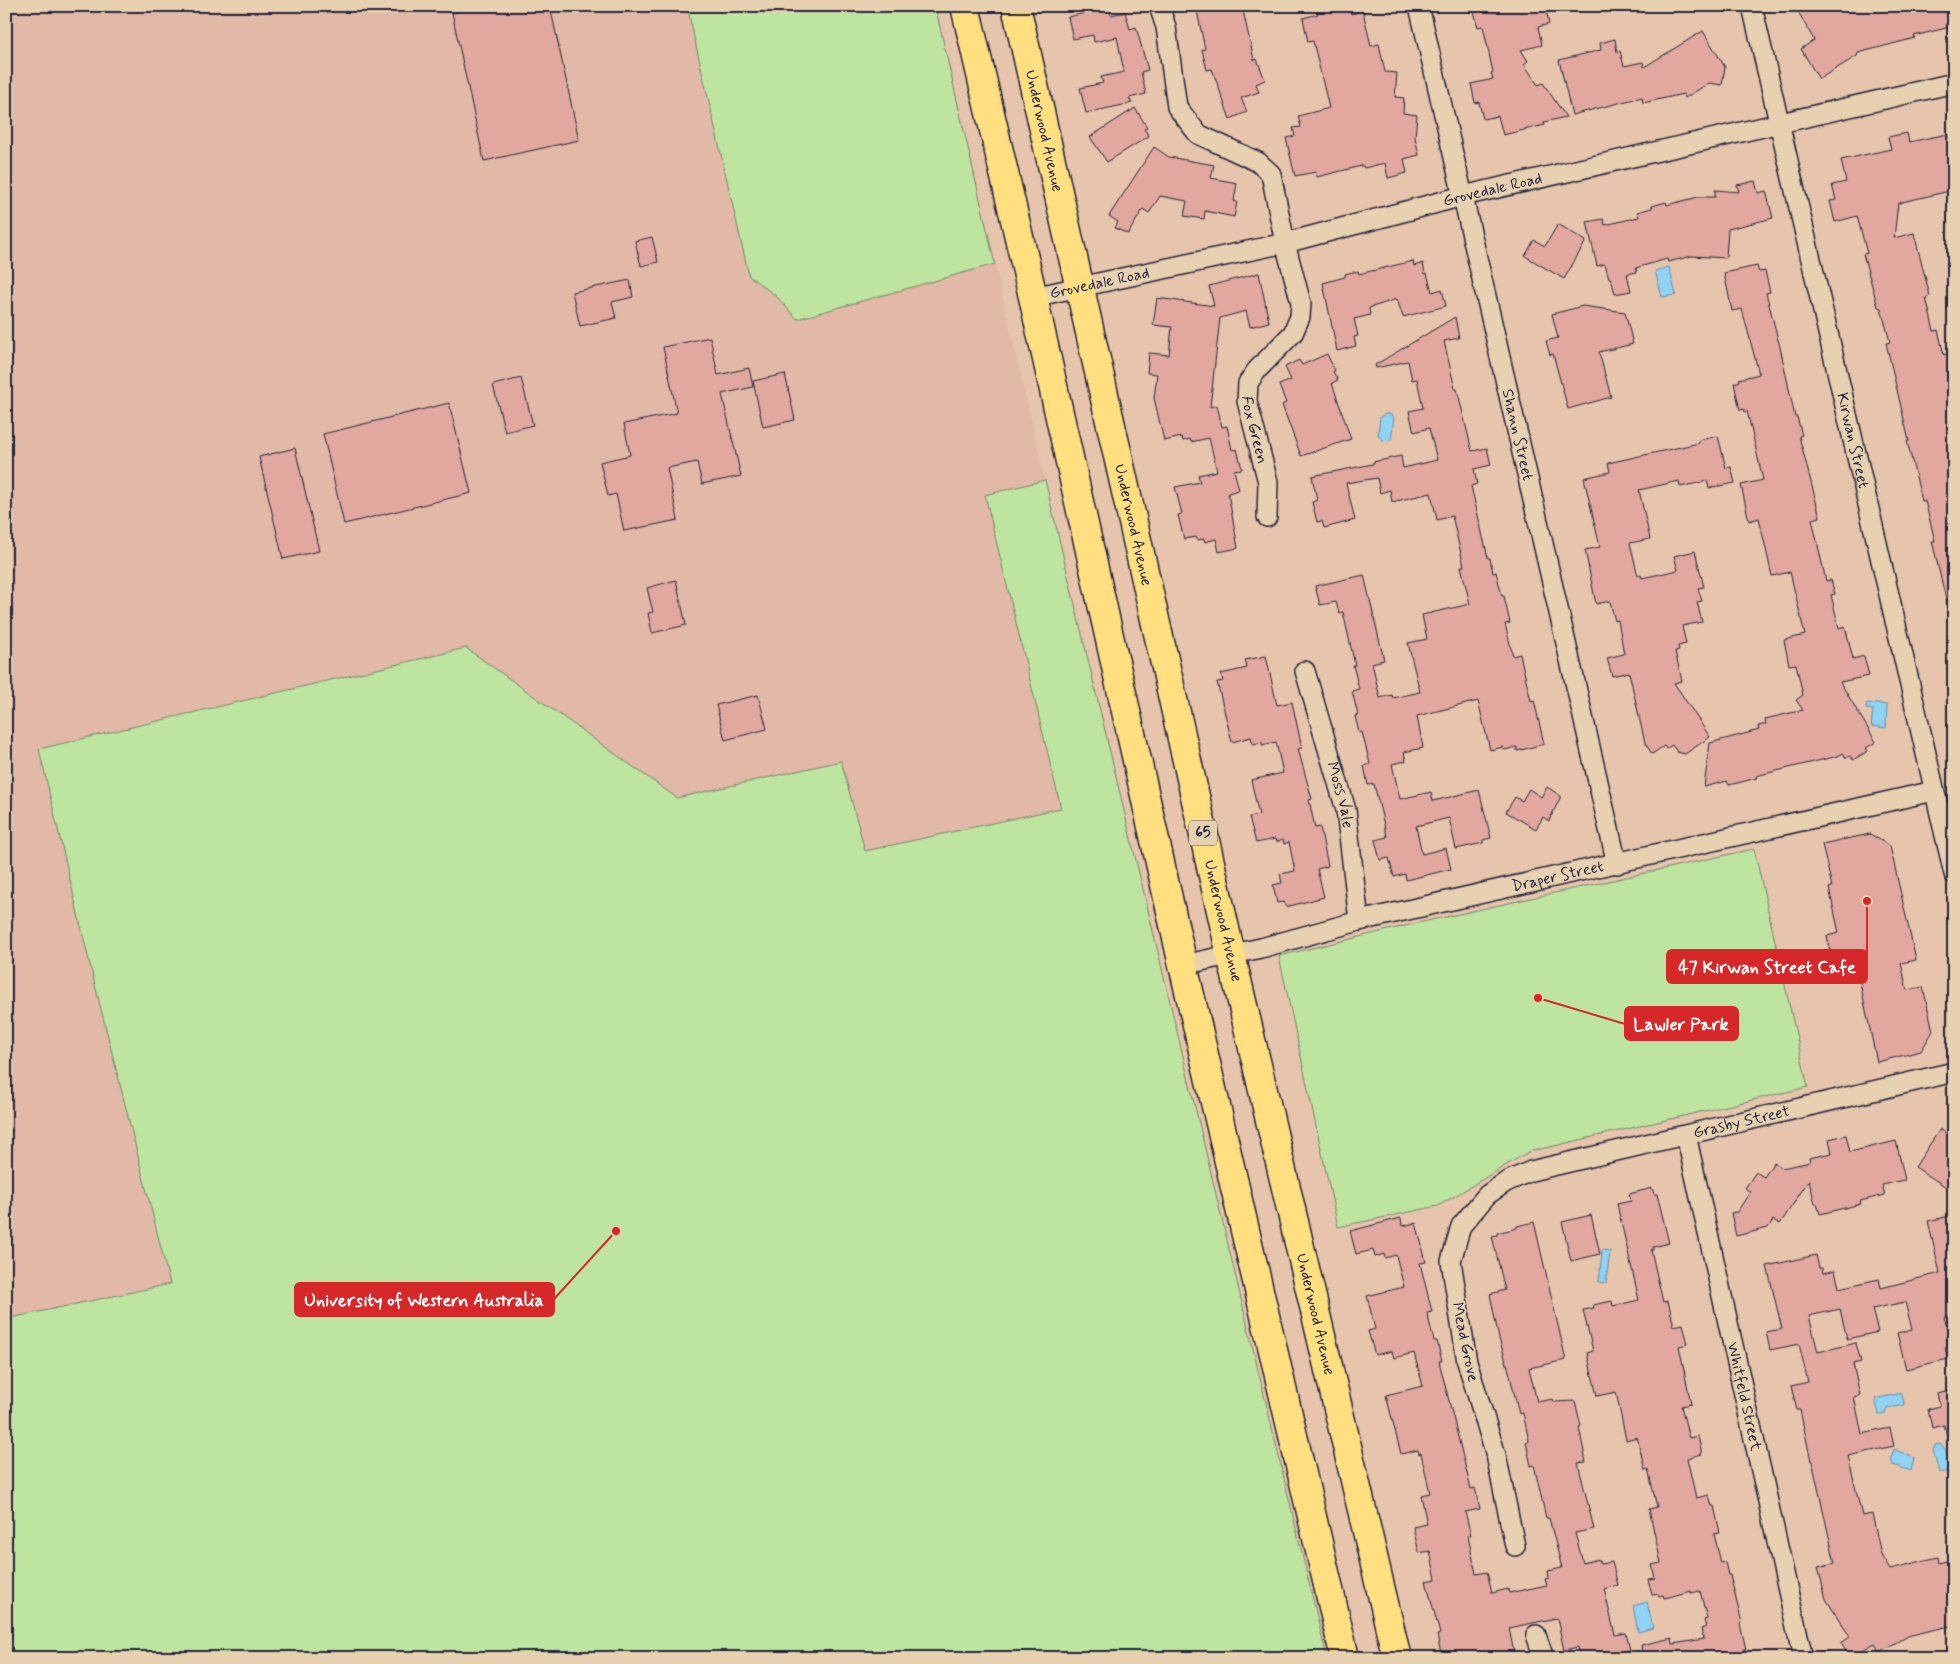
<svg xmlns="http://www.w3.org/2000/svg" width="1960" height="1664" viewBox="0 0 1960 1664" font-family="Mynerve,sans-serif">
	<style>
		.built { fill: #e1b9a6 }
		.green { fill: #bee5a0; stroke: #70846e }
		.water { fill: #90d2f1; stroke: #648ca8 }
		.building { fill: #e2a8a0; stroke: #22223b }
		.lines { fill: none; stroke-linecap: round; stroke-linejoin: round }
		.street-casing { stroke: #22223b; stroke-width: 22 }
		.primary-casing { stroke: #22223b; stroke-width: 31 }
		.street { stroke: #e8d1b1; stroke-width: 19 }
		.primary { stroke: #ffdf80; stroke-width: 28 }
		.labels { text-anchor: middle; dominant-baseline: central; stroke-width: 4; stroke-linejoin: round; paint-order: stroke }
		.shield { fill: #e8d1b1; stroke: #5d565e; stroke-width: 1 }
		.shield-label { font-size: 15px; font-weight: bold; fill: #22223b }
		.street-label { font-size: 16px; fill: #22223b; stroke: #e8d1b1 }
		.leader { fill: none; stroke: #d62828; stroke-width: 2 }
		.callout-dot { fill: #d62828; stroke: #e8d1b1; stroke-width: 2 }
		.callout { fill: #d62828; stroke: #d62828; stroke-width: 2 }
		.callout-label { font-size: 18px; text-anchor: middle; font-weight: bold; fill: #fff }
	</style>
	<rect width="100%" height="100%" fill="#e6c5ac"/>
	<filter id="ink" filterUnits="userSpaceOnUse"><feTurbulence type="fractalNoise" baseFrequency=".02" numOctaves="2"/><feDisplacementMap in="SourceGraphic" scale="10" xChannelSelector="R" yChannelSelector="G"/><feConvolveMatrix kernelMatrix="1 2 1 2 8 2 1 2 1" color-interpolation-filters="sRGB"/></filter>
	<g filter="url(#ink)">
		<polygon class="built" points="6,6 935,6 1045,480 1327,1658 6,1658"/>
		<g class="green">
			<polygon points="687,6 935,6 995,264 797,319 775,295 749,276"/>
			<polygon points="1045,480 1327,1658 6,1658 6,1319 170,1284 91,969 39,749 466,648 677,798 841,761 865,851 1061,808 985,495"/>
			<polygon points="1754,849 1808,1087 1528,1152 1438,1206 1338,1227 1279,956 1418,923"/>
		</g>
		<g class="water">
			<polygon points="1669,267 1676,295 1662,297 1655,271"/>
			<path d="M1385,414h5l4,4c-2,8 -1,17 -4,23l-8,-1 -4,-6 2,-17z"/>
			<polygon points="1867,703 1887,705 1886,728 1871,726 1873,710 1866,709"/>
			<polygon points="1602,1250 1610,1251 1606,1283 1599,1282"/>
			<polygon points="1901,1393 1905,1405 1888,1408 1885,1413 1879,1414 1875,1399"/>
			<path d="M1940,1444c8,8 10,16 7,27l-3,2 -5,-1 -6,-22 2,-5z"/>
			<polygon points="1894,1449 1914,1458 1911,1471 1893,1465 1891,1458"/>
			<polygon points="1647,1602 1653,1628 1638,1632 1633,1606"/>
		</g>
		<g class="building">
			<polygon points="482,6 550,6 579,140 484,161 452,13"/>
			<polygon points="1196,6 1242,6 1254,60 1257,59 1265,80 1256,84 1259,92 1241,98 1247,112 1230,119 1212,69 1207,70 1202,50 1205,49"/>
			<polygon points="1316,6 1350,6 1351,14 1363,11 1371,46 1379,44 1385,72 1397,73 1395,97 1404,98 1403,113 1417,115 1415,137 1419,155 1404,159 1407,173 1388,178 1385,163 1364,168 1363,166 1361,166 1317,177 1316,172 1295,176 1286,138 1295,136 1293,128 1301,127 1298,116 1329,108 1313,41 1308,42 1303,18 1318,14"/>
			<polygon points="1480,6 1538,6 1539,11 1546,9 1549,24 1538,27 1542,45 1521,50 1528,61 1524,64 1538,85 1543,83 1566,117 1544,122 1545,125 1503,135 1498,116 1483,119 1479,102 1475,103 1471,84 1493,79 1491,73 1493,72 1483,26 1478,27 1474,11 1480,9"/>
			<polygon points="1795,6 1954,6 1954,26 1914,36 1915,38 1858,53 1857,56 1819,79 1801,49 1814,40"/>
			<polygon points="1109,7 1111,15 1125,12 1130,29 1136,27 1148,70 1141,72 1146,94 1129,98 1132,103 1086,113 1080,88 1103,83 1101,77 1124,72 1117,37 1094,42 1093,35 1073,39 1068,17"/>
			<polygon points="1703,31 1725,67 1722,85 1709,83 1685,98 1683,94 1643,103 1642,97 1572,115 1559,60 1601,50 1600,43 1615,39 1617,52 1620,51 1624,66 1643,62 1644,67"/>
			<polygon points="1135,108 1147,127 1144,129 1149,136 1107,162 1090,137"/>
			<polygon points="1907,133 1909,142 1948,134 1954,160 1954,190 1898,203 1894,238 1914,233 1930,296 1926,298 1934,331 1938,330 1944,355 1954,352 1954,477 1950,477 1954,494 1954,608 1948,608 1932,541 1935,541 1925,501 1922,501 1907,441 1909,441 1886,343 1890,342 1881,308 1878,307 1863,254 1867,253 1857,216 1835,222 1830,201 1836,200 1832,185 1846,182 1841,160 1891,149 1888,137"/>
			<polygon points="1154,147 1169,157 1214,165 1211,178 1237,183 1234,201 1237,202 1234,217 1205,211 1204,219 1184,216 1187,201 1160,196 1149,213 1143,209 1128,234 1115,228 1118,222 1109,216"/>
			<polygon points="1755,181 1758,193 1766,191 1773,218 1728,229 1726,258 1692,256 1668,262 1667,259 1636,268 1637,272 1627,274 1631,291 1615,294 1611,278 1609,278 1605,264 1597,266 1587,222 1603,219 1605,225 1639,217 1637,212 1652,208 1652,206 1666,202 1667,205 1698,197 1715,197 1715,190 1739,192 1737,185"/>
			<polygon points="1558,224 1586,241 1564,279 1525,256 1534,240 1545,246"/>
			<polygon points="652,237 658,262 641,266 635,241"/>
			<polygon points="1413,261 1414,266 1423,263 1425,274 1427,273 1432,292 1442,289 1446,306 1403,317 1397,299 1369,308 1370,315 1354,319 1358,336 1354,337 1356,346 1337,351 1323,283 1345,277 1345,274 1358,271 1359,274"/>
			<polygon points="1757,266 1759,272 1765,271 1770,292 1766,293 1780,347 1795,417 1797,417 1802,435 1799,436 1820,517 1812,519 1826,581 1831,580 1835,594 1831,595 1839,628 1845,626 1853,659 1864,656 1869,676 1840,682 1876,742 1866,748 1868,751 1853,760 1850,756 1846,758 1843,753 1838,756 1756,776 1757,778 1729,785 1727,781 1704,787 1710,743 1759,730 1758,726 1766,724 1765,719 1803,710 1796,700 1803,695 1796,664 1789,665 1784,640 1805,635 1790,572 1772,576 1759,518 1749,521 1741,485 1763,480 1747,411 1745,412 1744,409 1740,410 1734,383 1740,381 1739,379 1759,374 1742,309 1732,311 1724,273"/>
			<polygon points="1259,273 1269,322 1250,327 1246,311 1220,318 1210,407 1217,405 1222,427 1227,426 1232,450 1237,449 1242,469 1234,470 1239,490 1228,493 1238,548 1219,552 1216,539 1205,542 1204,539 1197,540 1196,537 1184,539 1178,515 1182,514 1175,487 1200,482 1198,475 1217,471 1209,438 1191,442 1190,439 1183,441 1182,437 1164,441 1154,398 1157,374 1147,373 1149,353 1169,355 1172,327 1153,325 1157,298 1214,306 1209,286"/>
			<polygon points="630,280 633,297 612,302 616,318 580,326 572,292"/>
			<polygon points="1583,306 1625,312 1633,344 1599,352 1611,397 1568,409 1553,354 1550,355 1546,341 1558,338 1552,314"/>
			<polygon points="1455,317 1459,338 1444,341 1455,389 1457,389 1472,451 1487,448 1491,465 1474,469 1477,484 1471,486 1488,558 1490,558 1493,573 1496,572 1502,596 1504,596 1510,623 1505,624 1513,656 1520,654 1531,701 1534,700 1544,744 1517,751 1517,747 1504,750 1503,747 1490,750 1478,701 1417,716 1423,748 1404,752 1406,761 1392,764 1400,799 1431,792 1433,801 1479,790 1491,838 1483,840 1483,843 1456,849 1449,818 1416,826 1422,854 1446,848 1451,869 1406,880 1405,874 1394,877 1389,858 1380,860 1375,840 1387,837 1374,784 1368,785 1364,766 1370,764 1362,732 1359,733 1355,716 1358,715 1352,691 1359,689 1353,665 1355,665 1343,612 1339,613 1336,602 1320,605 1315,586 1364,575 1384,660 1372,663 1380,698 1392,695 1393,698 1420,692 1408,643 1427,639 1422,615 1470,604 1461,566 1464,566 1452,516 1437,520 1431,493 1392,502 1390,490 1380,493 1377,478 1346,483 1355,520 1324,528 1322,521 1317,522 1312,502 1317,500 1312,476 1373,464 1373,462 1401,456 1403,468 1437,460 1429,428 1414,432 1409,411 1423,408 1417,379 1412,380 1408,361 1376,368 1375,365"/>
			<polygon points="710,337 718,375 749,368 753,387 722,394 741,476 702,484 697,462 667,468 678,520 624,531 616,494 608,496 600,462 630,455 624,424 677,413 663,347"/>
			<polygon points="1327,354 1335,371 1333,372 1338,380 1332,383 1351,439 1301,456 1282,405 1286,403 1279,385 1291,380 1285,367 1299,360 1302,365"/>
			<polygon points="785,374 795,420 763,427 753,381"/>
			<polygon points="521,378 533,425 505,432 493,385"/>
			<polygon points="449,403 471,493 344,524 323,434"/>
			<polygon points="1718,436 1726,468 1731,467 1735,483 1709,488 1707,481 1680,487 1679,481 1639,490 1650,539 1630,543 1638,576 1641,575 1642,578 1678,570 1674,556 1695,551 1704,587 1698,588 1702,601 1697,602 1702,622 1682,626 1686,644 1678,646 1679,650 1675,651 1682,681 1674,683 1710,737 1685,754 1677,752 1672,745 1666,749 1664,746 1652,754 1645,743 1629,672 1612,676 1607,658 1624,654 1618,620 1615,621 1610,601 1596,604 1585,550 1600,547 1584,478 1610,472 1608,463 1699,443 1699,440"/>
			<polygon points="295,448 319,551 283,559 259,457"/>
			<polygon points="676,580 686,625 652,633 648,613 653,612 647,588"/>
			<polygon points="1266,656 1277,705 1292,702 1302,748 1298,749 1312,799 1309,800 1315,828 1320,827 1328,866 1317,869 1324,897 1286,907 1284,902 1277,903 1273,885 1282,883 1280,874 1295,871 1289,842 1284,844 1283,840 1276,842 1275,839 1256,843 1249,817 1259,815 1251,780 1283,773 1276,742 1262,745 1262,742 1253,744 1251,737 1232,742 1217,682 1223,681 1221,674 1247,668 1245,660"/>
			<polygon points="758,695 767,729 725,740 716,705"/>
			<polygon points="1547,787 1561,796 1549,821 1543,817 1536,829 1506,812 1515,797 1522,801 1529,789 1541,797"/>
			<polygon points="1870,834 1890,846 1916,960 1901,963 1907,990 1923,987 1933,1031 1921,1051 1877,1062 1858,973 1837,978 1827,936 1839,933 1829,888 1832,887 1822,844"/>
			<polygon points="1940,1129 1954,1139 1954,1192 1915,1167"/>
			<polygon points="1846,1135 1850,1152 1896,1141 1905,1180 1882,1185 1885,1195 1860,1201 1861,1204 1820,1214 1817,1204 1815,1204 1809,1180 1780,1224 1773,1220 1768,1228 1736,1236 1731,1213 1737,1212 1750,1192 1745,1188 1756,1172 1764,1177 1774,1162 1782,1168 1810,1162 1809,1158 1832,1153 1829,1139"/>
			<polygon points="1652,1188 1654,1194 1657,1194 1669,1243 1653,1247 1653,1250 1651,1250 1663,1302 1668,1301 1674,1326 1683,1324 1688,1344 1679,1346 1691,1404 1681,1406 1689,1438 1698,1436 1702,1454 1687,1458 1696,1498 1709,1495 1712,1506 1714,1506 1720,1533 1714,1534 1721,1563 1725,1562 1728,1575 1730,1575 1742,1623 1740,1624 1746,1649 1744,1649 1746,1658 1643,1658 1641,1645 1672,1638 1673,1644 1704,1639 1701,1629 1706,1627 1704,1620 1707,1619 1700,1591 1691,1593 1691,1591 1665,1598 1664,1595 1660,1596 1659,1594 1652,1595 1648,1579 1655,1578 1652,1565 1661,1563 1649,1509 1657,1507 1648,1469 1645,1470 1637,1437 1626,1440 1616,1392 1597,1396 1587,1353 1593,1351 1583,1310 1594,1308 1593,1305 1612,1301 1613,1306 1639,1300 1617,1204 1631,1201 1629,1194"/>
			<polygon points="1591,1215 1600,1254 1571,1261 1562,1222"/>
			<polygon points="1954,1215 1954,1314 1944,1317 1949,1335 1946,1336 1949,1347 1945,1348 1948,1359 1906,1369 1897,1333 1912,1329 1905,1302 1872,1309 1878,1332 1847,1339 1840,1309 1809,1316 1818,1352 1856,1343 1861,1362 1853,1364 1860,1395 1854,1397 1862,1434 1890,1428 1894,1446 1848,1456 1862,1516 1872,1514 1881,1554 1890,1569 1938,1557 1939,1563 1954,1559 1954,1625 1907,1636 1880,1652 1875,1644 1850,1658 1841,1643 1850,1637 1826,1599 1818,1567 1835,1563 1812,1461 1811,1461 1800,1410 1797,1410 1791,1386 1808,1382 1799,1344 1770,1350 1766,1332 1782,1329 1767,1266 1816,1255 1819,1268 1822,1268 1823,1273 1835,1270 1839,1288 1879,1279 1881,1288 1940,1273 1928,1221"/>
			<polygon points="1401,1218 1402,1226 1416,1223 1421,1242 1426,1262 1420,1263 1432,1312 1427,1313 1434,1341 1437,1341 1442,1361 1439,1361 1471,1489 1475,1488 1480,1509 1465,1512 1471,1535 1468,1536 1476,1574 1487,1572 1492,1593 1508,1589 1509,1593 1547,1585 1545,1579 1549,1578 1548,1571 1562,1568 1549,1518 1546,1518 1534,1465 1531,1466 1526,1442 1529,1441 1523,1413 1519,1414 1508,1367 1499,1339 1490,1294 1505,1290 1492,1236 1497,1235 1497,1233 1517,1228 1517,1226 1534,1222 1566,1360 1529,1368 1537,1402 1553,1399 1554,1402 1575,1401 1581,1426 1579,1427 1586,1462 1578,1463 1594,1529 1575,1533 1583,1563 1598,1559 1600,1564 1612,1562 1618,1585 1604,1589 1615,1635 1626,1633 1630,1650 1591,1658 1580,1658 1578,1647 1564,1650 1557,1618 1509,1628 1515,1658 1442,1658 1437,1635 1440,1634 1426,1581 1436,1579 1430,1551 1419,1553 1413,1527 1427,1524 1421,1495 1430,1493 1421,1453 1419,1454 1418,1450 1401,1454 1386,1395 1423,1386 1414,1353 1394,1358 1392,1351 1375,1355 1368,1331 1375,1329 1367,1296 1404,1287 1396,1255 1385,1258 1384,1254 1375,1257 1373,1250 1356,1254 1350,1231"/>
			<polygon points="1954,1389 1954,1440 1948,1441 1944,1425 1932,1428 1928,1409 1940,1406 1937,1393"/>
		</g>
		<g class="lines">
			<defs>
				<g id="street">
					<path id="s1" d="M1159,6l7,21 11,80 21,27 60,28 13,12 14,69 16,60 -1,14 -7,16 -36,37 -9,13 -1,18 21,81 -1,35"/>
					<path id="s2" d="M1419,6l198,858"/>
					<path id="s3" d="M1752,6l202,868"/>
					<path id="s4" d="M1033,297l252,-54 178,-47 491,-113"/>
					<path id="s5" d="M1305,671l41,139 13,111"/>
					<path id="s6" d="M1183,965l78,-17 98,-27 575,-130"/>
					<path id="s7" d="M1686,1135l117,523"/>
					<path id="s8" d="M1515,1546l-19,-91 -29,-93 -16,-101 10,-35 26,-31 19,-13 25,-11 423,-99"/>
					<polyline points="1536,1635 1544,1658"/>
				</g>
				<g id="primary">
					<polyline points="965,6 1033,297 1183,965 1345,1658"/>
					<path id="s9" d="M1016,6l215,949 166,703"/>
				</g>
			</defs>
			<use href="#street" class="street-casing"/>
			<use href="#primary" class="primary-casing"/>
			<use href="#street" class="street"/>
			<use href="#primary" class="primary"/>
		</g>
	</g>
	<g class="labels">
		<rect class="shield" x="1189" y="820.5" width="28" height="25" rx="4"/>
		<g class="shield-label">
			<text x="1203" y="833">65</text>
		</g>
		<g class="street-label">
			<text stroke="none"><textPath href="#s9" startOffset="128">Underwood Avenue</textPath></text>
			<text stroke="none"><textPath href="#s4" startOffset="472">Grovedale Road</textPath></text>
			<text stroke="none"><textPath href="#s4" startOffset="68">Grovedale Road</textPath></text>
			<text stroke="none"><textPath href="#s1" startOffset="500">Fox Green</textPath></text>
			<text stroke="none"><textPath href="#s2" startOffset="440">Shann Street</textPath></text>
			<text stroke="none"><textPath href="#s3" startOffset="446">Kirwan Street</textPath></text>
			<text stroke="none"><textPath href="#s9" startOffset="532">Underwood Avenue</textPath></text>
			<text stroke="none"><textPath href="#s5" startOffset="129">Moss Vale</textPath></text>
			<text stroke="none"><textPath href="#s6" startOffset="385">Draper Street</textPath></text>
			<text stroke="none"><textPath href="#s9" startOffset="938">Underwood Avenue</textPath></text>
			<text stroke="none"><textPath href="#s8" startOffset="636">Grasby Street</textPath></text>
			<text stroke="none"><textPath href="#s9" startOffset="1342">Underwood Avenue</textPath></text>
			<text transform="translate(1465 1342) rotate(78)">Mead Grove</text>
			<text stroke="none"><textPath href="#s7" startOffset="268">Whitfeld Street</textPath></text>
		</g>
	</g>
	<path class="leader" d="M1867 901L1867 967M1538 998L1625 1024M616 1231L554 1299"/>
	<g class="callout-dot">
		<circle cx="1867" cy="901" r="5"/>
		<circle cx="1538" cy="998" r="5"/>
		<circle cx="616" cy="1231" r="5"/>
	</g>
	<g class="callout">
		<rect x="1667" y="950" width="200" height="33" rx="5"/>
		<rect x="1625" y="1007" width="113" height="33" rx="5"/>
		<rect x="295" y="1283" width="259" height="33" rx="5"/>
	</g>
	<g class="callout-label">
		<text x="1767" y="973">47 Kirwan Street Cafe</text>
		<text x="1681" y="1030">Lawler Park</text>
		<text x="424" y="1306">University of Western Australia</text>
	</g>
	<rect width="1960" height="1664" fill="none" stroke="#e8d1b1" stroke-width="25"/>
	<rect x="12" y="12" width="1935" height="1639" fill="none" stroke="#22223b" stroke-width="2" filter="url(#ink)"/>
</svg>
